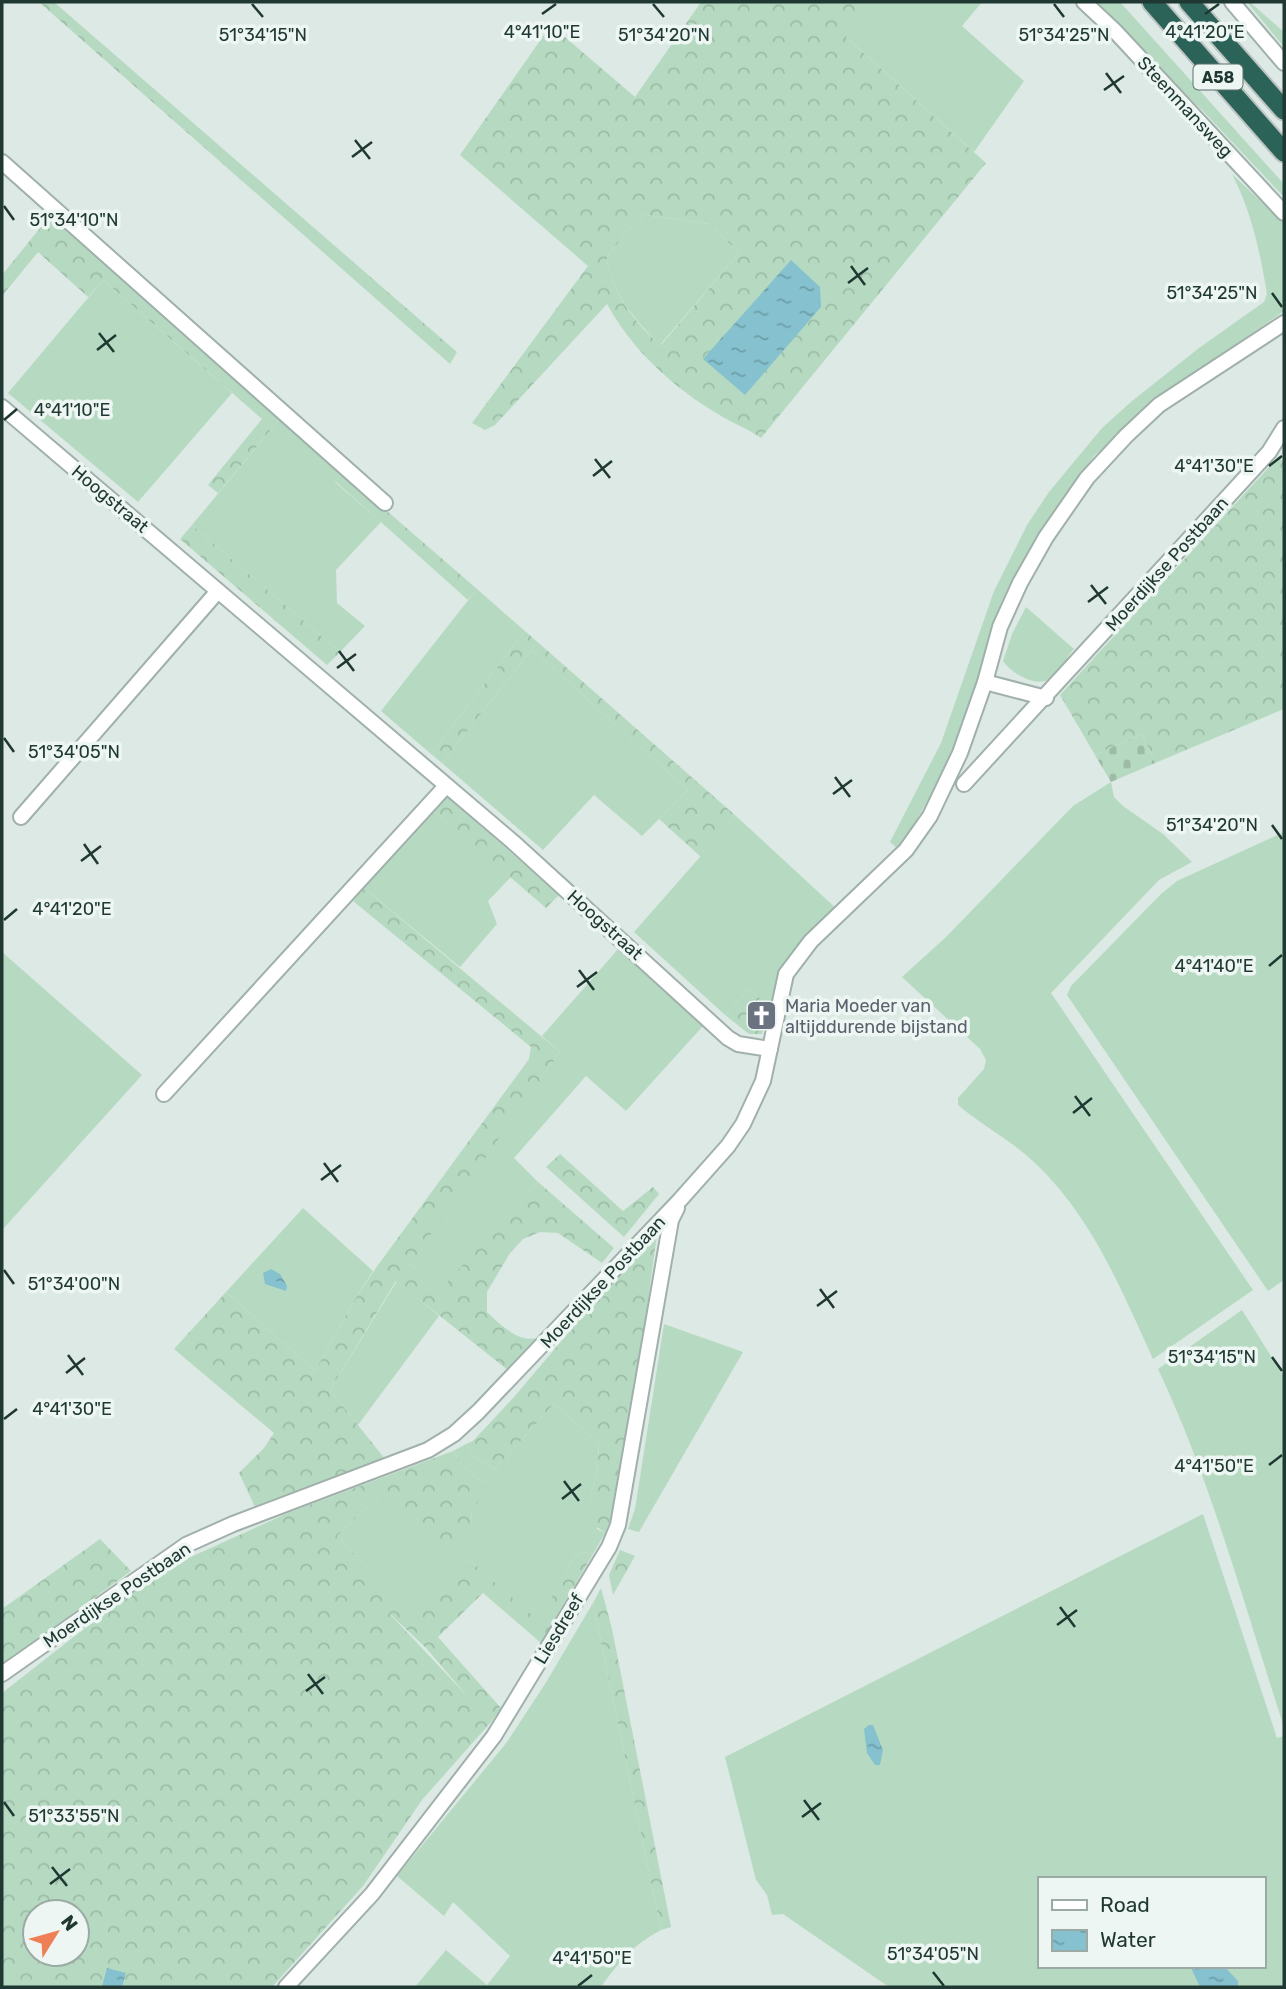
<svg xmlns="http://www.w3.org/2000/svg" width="1286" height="1989" viewBox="0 0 1286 1989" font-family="Rubik,sans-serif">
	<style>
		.grass { fill: #b6dac1; fill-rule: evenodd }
		.forest { fill: url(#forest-crowns); fill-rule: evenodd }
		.cemetery { fill: url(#cemetery-stones) }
		.water { fill: url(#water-ripples) }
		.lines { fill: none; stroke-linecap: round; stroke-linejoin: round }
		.minor-casing { stroke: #a0b0ab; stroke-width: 18 }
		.highway-casing { stroke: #bcc3c2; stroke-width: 23 }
		.minor { stroke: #fff; stroke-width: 14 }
		.highway { stroke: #2c6359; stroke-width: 19 }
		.ticks { fill: none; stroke: #1f3832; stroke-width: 2.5 }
		.labels { text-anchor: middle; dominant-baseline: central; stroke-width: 7; stroke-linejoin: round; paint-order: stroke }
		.shield { fill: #edf6f2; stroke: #5d716c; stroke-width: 2 }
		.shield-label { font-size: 16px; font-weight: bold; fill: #1f3832 }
		.street-label { font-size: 18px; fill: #1f3832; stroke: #edf6f2 }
		.worship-label { font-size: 18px; fill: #5b616d; stroke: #edf6f2; text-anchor: start }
		.ticks-label { font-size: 18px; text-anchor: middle; fill: #1f3832; stroke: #edf6f2; stroke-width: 7; stroke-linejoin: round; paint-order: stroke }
	</style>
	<defs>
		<pattern id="forest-crowns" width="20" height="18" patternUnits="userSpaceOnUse" patternTransform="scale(1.75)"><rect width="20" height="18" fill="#b6dac1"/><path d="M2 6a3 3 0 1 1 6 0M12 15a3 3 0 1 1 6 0" fill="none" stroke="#9cbca6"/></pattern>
		<pattern id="cemetery-stones" width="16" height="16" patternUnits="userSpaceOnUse" patternTransform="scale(1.75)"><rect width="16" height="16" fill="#b6dac1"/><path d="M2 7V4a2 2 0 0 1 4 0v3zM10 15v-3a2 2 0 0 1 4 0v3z" fill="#9cbca6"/></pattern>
		<pattern id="water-ripples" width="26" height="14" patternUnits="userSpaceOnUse" patternTransform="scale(1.75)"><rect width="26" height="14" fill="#85c1ce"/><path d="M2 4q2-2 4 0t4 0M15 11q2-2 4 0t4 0" fill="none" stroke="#6c9ea8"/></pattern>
	</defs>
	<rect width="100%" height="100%" fill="#dde9e4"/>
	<g class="grass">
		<polygon points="872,2 982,2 962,26 1024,81 974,152 845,36"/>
		<polygon points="1096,2 1120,2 1284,184 1284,197 1203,111 1149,60"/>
		<polygon points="1247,2 1250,2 1284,32 1284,47"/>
		<path d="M1232,174l52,49v88l-100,69 -90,76 -64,96 -80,210 -51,88 -9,-8 51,-99 53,-152 33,-66 22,-33 53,-64 30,-27 67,-53 65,-46 3,-8c-7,-42 -15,-81 -35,-120z"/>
		<path d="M645,215l65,9 29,29 -79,92c-23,-23 -51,-54 -53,-88l20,-26z"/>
		<polygon points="103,280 232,393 138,502 8,393"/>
		<polygon points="283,415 342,472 335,482 381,522 336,570 337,603 365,626 340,652 192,525"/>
		<polygon points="477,589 525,631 431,754 381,711"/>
		<path d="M1026,607l48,42c-7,7 -10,17 -16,24 -16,19 -44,3 -55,-12l9,-27z"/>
		<polygon points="532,649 688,790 642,836 594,795 543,850 442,763"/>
		<path d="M1111,782l3,15 9,9 40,28 29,28 -33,18 -108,113 202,297 -100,69c-32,-70 -61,-142 -118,-196 -23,-22 -52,-37 -77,-58v-7l26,-29 2,-9 -6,-11 -78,-72 44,-40 127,-131z"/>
		<polygon points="432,810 511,877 488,901 497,924 460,967 364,888"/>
		<path d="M736,816l104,96c-25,29 -60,57 -70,95l-21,-18 -24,26 -91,-83z"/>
		<polygon points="1284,832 1284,1280 1268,1291 1067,995 1071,986 1161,894 1177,881"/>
		<polygon points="619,948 703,1026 626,1111 586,1076 514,1158 538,1182 441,1290 409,1263 560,1052 542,1036"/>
		<polygon points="2,952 142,1075 2,1230"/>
		<polygon points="303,1208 373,1271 355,1299 315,1371 226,1292"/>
		<polygon points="397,1281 439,1316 358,1425 330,1390"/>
		<path d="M1242,1310l42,67v350c-39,-119 -72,-244 -126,-358z"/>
		<polygon points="664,1324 743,1352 639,1532 628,1529 635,1509"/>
		<polygon points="554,1404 599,1443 597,1474 589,1499 595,1504 597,1529 605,1533 593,1554 585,1552 575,1556 538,1621 468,1559 414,1616 337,1536 381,1494 471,1522 472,1508 485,1484 464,1467 453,1451 466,1444 474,1457 495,1469"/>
		<path d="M1203,1514l74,224 7,-2v251h-395l-106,-73 -11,1 -5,-20 -11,-15 -31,-123zM1039,1879h224v87h-224z"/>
		<path d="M593,1603l68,327c-27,14 -43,33 -60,57h-186l31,-37 41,35 23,-29 -57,-54 -9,14 -47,-40 110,-134 38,-58z"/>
	</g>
	<g class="forest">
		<polygon points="39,2 54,2 457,352 450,364"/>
		<path d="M701,2h171l-26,35 140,126 -225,275c-14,-10 -29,-15 -43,-24 -44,-26 -86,-64 -111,-110l-112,121 -10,5 -13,-7 116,-157 -128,-111 91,-130 84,72zM645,215l65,9 29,29 -78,92c-25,-20 -52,-56 -54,-88l20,-26z"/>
		<polygon points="53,212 283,415 218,493 208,485 262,419 103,280 88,297 38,252 2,296 2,275"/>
		<polygon points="1279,456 1284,464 1284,709 1155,763 1142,734 1095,755 1060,695"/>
		<polygon points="342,472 477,589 468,600 335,481"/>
		<polygon points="192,525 340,652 327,665 180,539"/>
		<polygon points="525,631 736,816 701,857 659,819 688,790 532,649 442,763 431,754"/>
		<polygon points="445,795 544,881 559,895 546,908 432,810"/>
		<path d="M364,888l196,164 -150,212 31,25 97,-107 76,66 -12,15 -44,-30 -18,-1 -17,7 -13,14 -23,39v20c14,13 31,31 51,26l-29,33 -113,-90 -66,109 55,69 -130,48 -16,-34 25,-25 10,-15 -100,-84 52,-57 89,79 40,-72 23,-34 151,-206 2,-12 -178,-146z"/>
		<polygon points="749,989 770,1007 762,1034 749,1034 725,1015"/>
		<polygon points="560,1154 623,1211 653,1187 659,1194 624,1237 546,1167"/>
		<polygon points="658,1227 636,1388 617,1502 605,1533 587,1520 587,1512 594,1504 589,1499 597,1474 599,1443 554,1404 495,1469 474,1457 466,1444 473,1441 514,1397"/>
		<path d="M453,1451l11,16 21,17 1,10 -14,14 -1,14 4,7 -24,23 -70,-58 -44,42 77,79 54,-56 70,61 37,-64 10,-4 8,2 -52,89 -58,-50 -45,44 63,71 -10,14 -69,78 -59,86 -91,101h-270v-294l115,-90 69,-44 102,-46zM387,1611l39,37 42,49zM35,1912h42v42h-42z"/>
		<polygon points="100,1539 131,1571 2,1665 2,1609"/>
		<polygon points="620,1550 635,1556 613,1595 609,1575"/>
		<polygon points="601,1588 612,1629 671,1927 661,1930 593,1603"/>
	</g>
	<polygon class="cemetery" points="1142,734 1155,763 1111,782 1095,755"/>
	<g class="water">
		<polygon points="791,260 820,287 821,307 745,395 703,359"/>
		<polygon points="271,1269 280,1274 287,1286 286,1291 265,1284 263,1273"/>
		<polygon points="869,1725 873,1725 883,1750 880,1765 875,1765 867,1753 864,1729"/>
		<polygon points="1193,1966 1225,1967 1238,1981 1238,1987 1200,1987 1191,1968"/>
		<polygon points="107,1968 126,1973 122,1987 102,1987"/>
	</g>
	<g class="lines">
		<defs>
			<g id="minor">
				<polyline points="1084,2 1114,30 1284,213"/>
				<polyline points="1232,2 1284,63"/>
				<polyline points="2,162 385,503"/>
				<polyline points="2,407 513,842 728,1038 738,1044 770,1049"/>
				<polyline points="985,682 1046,698"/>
				<polyline points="964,784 1269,452 1284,428"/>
				<polyline points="21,817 218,591"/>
				<polyline points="164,1094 446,786"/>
				<polyline points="2,1674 186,1545 233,1524 428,1450 454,1434 478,1412 680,1200 728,1146 743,1124 763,1081 786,974 811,941 906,850 930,816 960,753 985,682 1000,627 1020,583 1046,537 1087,478 1126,436 1159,405 1284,323"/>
				<polyline points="286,1987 372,1894 494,1736 609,1547 618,1525 671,1220 677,1208"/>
			</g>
			<g id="highway">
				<polyline points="1152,2 1284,152"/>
				<polyline points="1189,2 1284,110"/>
			</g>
		</defs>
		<use href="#minor" class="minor-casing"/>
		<use href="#highway" class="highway-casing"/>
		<use href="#minor" class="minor"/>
		<use href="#highway" class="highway"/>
	</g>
	<path class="ticks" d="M252,4l11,13M653,4l11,13M1054,4l10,13M542,14l14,-10M1205,14l14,-10M1106,73l15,20M1104,90l20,-14M355,140l15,19M352,157l20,-15M4,206l10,14M851,266l14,19M848,283l20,-15M1272,293l10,14M99,333l15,19M97,350l19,-15M4,420l13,-11M595,459l15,19M1269,466l13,-10M593,476l19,-15M1091,585l15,19M1088,602l20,-15M339,651l15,20M337,668l19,-14M4,738l10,14M835,777l15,20M833,794l19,-14M1272,825l10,14M84,844l14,20M81,861l20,-15M4,920l13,-11M1269,966l13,-11M579,970l15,20M577,987l20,-15M1075,1096l15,20M1073,1113l19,-15M324,1163l14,19M321,1180l20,-15M4,1270l10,14M820,1289l14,19M817,1306l20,-15M68,1355l15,20M1272,1357l10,14M66,1373l19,-15M4,1419l13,-10M1269,1465l13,-10M564,1481l15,20M562,1499l19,-15M1060,1607l15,20M1057,1625l20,-15M308,1674l15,20M306,1691l19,-14M804,1800l15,20M4,1802l10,14M802,1817l19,-14M52,1867l15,19M50,1884l20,-15M933,1972l11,14M578,1986l14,-11"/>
	<defs>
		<symbol id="church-square" viewBox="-11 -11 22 22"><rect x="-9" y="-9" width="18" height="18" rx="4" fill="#6b7280" stroke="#edf6f2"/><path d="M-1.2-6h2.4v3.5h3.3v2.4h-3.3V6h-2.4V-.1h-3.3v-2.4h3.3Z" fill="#fff"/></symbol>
	</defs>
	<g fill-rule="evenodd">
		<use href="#church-square" x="744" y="998" width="35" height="35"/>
	</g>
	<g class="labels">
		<rect class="shield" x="1193.5" y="64.5" width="49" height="25" rx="5"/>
		<g class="shield-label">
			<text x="1218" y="77">A58</text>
		</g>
		<g class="street-label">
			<text transform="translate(1185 107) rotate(47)">Steenmansweg</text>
			<text transform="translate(110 499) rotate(40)">Hoogstraat</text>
			<text transform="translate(1167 564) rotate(-48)">Moerdijkse Postbaan</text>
			<text transform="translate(605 925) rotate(42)">Hoogstraat</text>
			<text transform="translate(603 1282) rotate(-47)">Moerdijkse Postbaan</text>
			<text transform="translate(117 1595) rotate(-34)">Moerdijkse Postbaan</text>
			<text transform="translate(559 1629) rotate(-59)">Liesdreef</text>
		</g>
		<g class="worship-label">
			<text x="785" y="1006">Maria Moeder van<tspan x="785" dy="21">altijddurende bijstand</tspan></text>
		</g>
	</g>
	<g class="ticks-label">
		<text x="542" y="38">4°41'10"E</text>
		<text x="1205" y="38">4°41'20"E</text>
		<text x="263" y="41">51°34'15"N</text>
		<text x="664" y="41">51°34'20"N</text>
		<text x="1064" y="41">51°34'25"N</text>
		<text x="74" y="226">51°34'10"N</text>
		<text x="1212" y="299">51°34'25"N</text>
		<text x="72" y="416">4°41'10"E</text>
		<text x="1214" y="472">4°41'30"E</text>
		<text x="74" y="758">51°34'05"N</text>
		<text x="1212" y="831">51°34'20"N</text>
		<text x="72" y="915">4°41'20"E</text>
		<text x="1214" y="972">4°41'40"E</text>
		<text x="74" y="1290">51°34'00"N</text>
		<text x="1212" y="1363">51°34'15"N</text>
		<text x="72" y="1415">4°41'30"E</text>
		<text x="1214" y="1472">4°41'50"E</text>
		<text x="74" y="1822">51°33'55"N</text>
		<text x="933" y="1960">51°34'05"N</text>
		<text x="592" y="1964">4°41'50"E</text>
	</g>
	<rect width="1286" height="1989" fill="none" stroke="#1f3832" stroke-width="7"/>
	<rect x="1038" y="1877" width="228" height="91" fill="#edf6f2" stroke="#9baaa5" stroke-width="2"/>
	<rect x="1052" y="1900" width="35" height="10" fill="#ffffff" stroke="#9baaa5" stroke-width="2"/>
	<text x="1100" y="1912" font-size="21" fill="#1f3832">Road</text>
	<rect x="1052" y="1930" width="35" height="21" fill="url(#water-ripples)" stroke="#9baaa5" stroke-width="2"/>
	<text x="1100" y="1947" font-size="21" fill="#1f3832">Water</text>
	<g transform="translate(56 1933) rotate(53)"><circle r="33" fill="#edf6f2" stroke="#9baaa5" stroke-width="2"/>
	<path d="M0-5L12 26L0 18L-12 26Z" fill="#ef7f55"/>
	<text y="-10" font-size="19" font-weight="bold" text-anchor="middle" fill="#1f3832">N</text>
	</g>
</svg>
